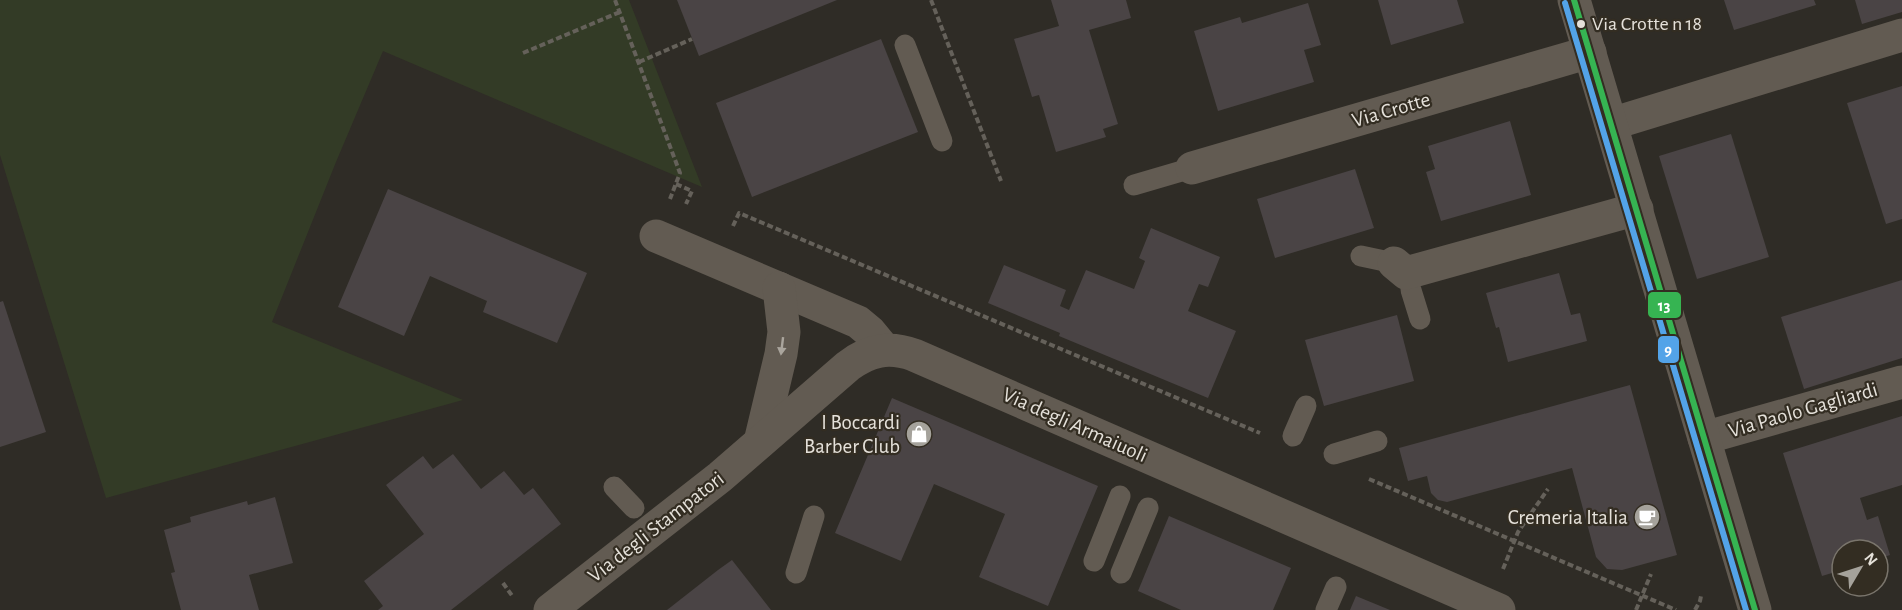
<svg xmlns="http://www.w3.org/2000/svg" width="1902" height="610" viewBox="0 0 1902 610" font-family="'Alegreya Sans',sans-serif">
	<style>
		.green { fill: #333b26 }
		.building { fill: #4a4445 }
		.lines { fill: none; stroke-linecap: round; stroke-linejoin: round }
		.path { stroke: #65615a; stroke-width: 4; stroke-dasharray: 6 3; stroke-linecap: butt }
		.service { stroke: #625b52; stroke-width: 21 }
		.minor { stroke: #625b52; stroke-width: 33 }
		.tertiary { stroke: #625b52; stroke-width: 33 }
		.bus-1-casing { stroke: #332d22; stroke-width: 10 }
		.bus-2-casing { stroke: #332d22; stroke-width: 10 }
		.bus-1 { stroke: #36b452; stroke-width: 6 }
		.bus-2 { stroke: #53a3e8; stroke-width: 6 }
		.oneway { fill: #aaa59d }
		.bus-dot { fill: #e5e1da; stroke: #332d22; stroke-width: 2 }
		.labels { text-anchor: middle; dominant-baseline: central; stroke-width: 4.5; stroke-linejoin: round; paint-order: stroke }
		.bus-label { font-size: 20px; fill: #e5e1da; stroke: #332d22; text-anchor: start }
		.street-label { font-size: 21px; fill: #e5e1da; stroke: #332d22 }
		.poi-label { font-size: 21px; fill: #e5e1da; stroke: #332d22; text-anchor: end }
		.line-badge { stroke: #332d22; stroke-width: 2 }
		.badge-label { font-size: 16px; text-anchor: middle; font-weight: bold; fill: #fff }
	</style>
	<rect width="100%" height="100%" fill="#2f2c26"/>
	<polygon class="green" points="0,0 629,0 702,187 383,51 336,162 272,322 463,400 106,498 0,155"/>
	<g class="building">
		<polygon points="677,0 837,0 699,56"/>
		<polygon points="1051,0 1126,0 1131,18 1089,30 1118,124 1103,129 1106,137 1056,152 1039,95 1032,97 1014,39 1059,26"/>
		<polygon points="1378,0 1457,0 1464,23 1391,45"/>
		<polygon points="1724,0 1814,0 1816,5 1734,30"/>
		<polygon points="1855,0 1902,0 1902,12 1862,24"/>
		<polygon points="1308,3 1321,45 1304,50 1314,82 1218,111 1194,31 1240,17 1242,23"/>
		<polygon points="881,39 918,132 752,197 716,103"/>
		<polygon points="1902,86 1902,219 1886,224 1847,103"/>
		<polygon points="1510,121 1531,195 1441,221 1426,172 1435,169 1428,146"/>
		<polygon points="1731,134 1769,257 1697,279 1659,156"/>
		<polygon points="1355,169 1374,228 1275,258 1257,199"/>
		<polygon points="388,189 587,273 557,343 483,312 487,301 430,276 404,336 338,307"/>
		<polygon points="1151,228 1220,257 1208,287 1199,284 1188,311 1236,331 1208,398 1059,336 1060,333 988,303 1004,265 1066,290 1060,306 1069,310 1086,270 1134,289 1145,261 1139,258"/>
		<polygon points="1559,273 1571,315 1580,313 1587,341 1508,362 1499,327 1496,328 1486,293"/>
		<polygon points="1902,280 1902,358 1804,389 1781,317"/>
		<polygon points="3,301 46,432 0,447 0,302"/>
		<polygon points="1397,315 1414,381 1324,406 1305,340"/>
		<polygon points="1630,385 1677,555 1622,570 1607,569 1596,557 1572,468 1447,502 1438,500 1431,493 1427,476 1408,481 1399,448"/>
		<polygon points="892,398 1098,486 1048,606 979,577 1005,514 934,484 901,561 835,533"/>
		<polygon points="1902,416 1902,485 1860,498 1867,520 1878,516 1890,555 1878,559 1878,550 1842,550 1842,570 1822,576 1783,453"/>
		<polygon points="453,454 481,489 504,471 524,495 533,488 561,524 451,610 378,610 383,606 364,581 424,534 386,485 423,456 433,469"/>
		<polygon points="275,497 293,563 249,575 259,610 181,610 171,573 175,572 164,530 191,522 190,517 247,501 248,505"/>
		<polygon points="1169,516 1291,568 1273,610 1181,610 1138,591"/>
		<polygon points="732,560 771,610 667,610 718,570"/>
		<polygon points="1356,596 1390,610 1350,610"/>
	</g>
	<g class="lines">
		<g class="path">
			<polyline points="615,0 680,173 670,199"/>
			<polyline points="931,0 1001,181"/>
			<polyline points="523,53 620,12"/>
			<polyline points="639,62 692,39"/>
			<polyline points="676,184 692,191 686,204"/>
			<polyline points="733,226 739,213 1260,433"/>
			<polyline points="1369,479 1676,610"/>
			<polyline points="1503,569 1518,532 1548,489"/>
			<polyline points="503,583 513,597"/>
			<polyline points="1636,610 1651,574"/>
			<polyline points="1695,610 1700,601 1701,596"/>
		</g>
		<g class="service">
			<polyline points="905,45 942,141"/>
			<polyline points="1134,185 1192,168"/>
			<polyline points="1361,256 1394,263"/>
			<polyline points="1411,290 1420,319"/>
			<polyline points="1293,436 1306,406"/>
			<polyline points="1334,454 1377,441"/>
			<polyline points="614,487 634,508"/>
			<polyline points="1094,561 1120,496"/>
			<polyline points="796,573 814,516"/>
			<polyline points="1121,573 1148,508"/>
			<polyline points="1326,610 1336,587"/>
		</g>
		<g class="minor">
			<polyline points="1611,124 1902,35"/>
			<polyline points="1192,168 1590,52"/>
			<polyline points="656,236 858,322 870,332 884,349"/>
			<polyline points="1394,263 1406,273 1637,209"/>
			<polyline points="1704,438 1902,382"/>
			<polyline points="760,442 781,354 784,332 779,288"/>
			<path d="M550,610l170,-133 128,-111c21,-16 41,-20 66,-11l585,255"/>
		</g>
		<polyline class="tertiary" points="1574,0 1755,610"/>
		<defs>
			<polyline id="bus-1" points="1574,0 1755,610"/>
			<polyline id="bus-2" points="1565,3 1746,610"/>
		</defs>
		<use href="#bus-1" class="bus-1-casing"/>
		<use href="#bus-2" class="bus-2-casing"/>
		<use href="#bus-1" class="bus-1"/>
		<use href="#bus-2" class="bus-2"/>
	</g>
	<defs><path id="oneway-solid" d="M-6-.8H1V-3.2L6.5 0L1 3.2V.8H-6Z" transform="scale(1.5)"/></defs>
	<use class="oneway" href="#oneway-solid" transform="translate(782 346) rotate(97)"/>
	<defs>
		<symbol id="shop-disc" viewBox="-11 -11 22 22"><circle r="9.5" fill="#a5a29b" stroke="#332d22"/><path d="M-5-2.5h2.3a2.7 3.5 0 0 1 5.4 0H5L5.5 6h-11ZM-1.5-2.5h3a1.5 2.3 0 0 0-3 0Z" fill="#fff"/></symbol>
		<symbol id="cafe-disc" viewBox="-11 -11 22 22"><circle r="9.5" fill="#a5a29b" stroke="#332d22"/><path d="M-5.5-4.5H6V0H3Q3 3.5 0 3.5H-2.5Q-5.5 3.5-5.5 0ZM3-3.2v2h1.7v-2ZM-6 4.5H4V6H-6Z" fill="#fff"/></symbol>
	</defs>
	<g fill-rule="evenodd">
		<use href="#shop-disc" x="904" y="419" width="30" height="30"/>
		<use href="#cafe-disc" x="1632" y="502" width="30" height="30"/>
	</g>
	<circle class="bus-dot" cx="1581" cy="24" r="5"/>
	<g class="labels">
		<g class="bus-label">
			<text x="1592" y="24">Via Crotte n 18</text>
		</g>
		<g class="street-label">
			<text transform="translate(1391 110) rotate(-16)">Via Crotte</text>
			<text transform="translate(1803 410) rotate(-16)">Via Paolo Gagliardi</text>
			<text transform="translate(1075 425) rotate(24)">Via degli Armaiuoli</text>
			<text transform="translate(656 527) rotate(-38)">Via degli Stampatori</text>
		</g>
		<g class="poi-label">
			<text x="900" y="422">I Boccardi<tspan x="900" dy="24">Barber Club</tspan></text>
			<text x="1628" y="517">Cremeria Italia</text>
		</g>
	</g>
	<g class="line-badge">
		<rect x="1647" y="291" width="35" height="28" rx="6" fill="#36b452"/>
		<rect x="1657" y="335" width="23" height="29" rx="6" fill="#53a3e8"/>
	</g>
	<g class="badge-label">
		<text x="1664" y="311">13</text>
		<text x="1668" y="355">9</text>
	</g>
	<g transform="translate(1860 568) rotate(51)"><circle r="28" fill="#332d22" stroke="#7a756c" stroke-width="1.5"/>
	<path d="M0-4.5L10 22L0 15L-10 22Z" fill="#a5a29b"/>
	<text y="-9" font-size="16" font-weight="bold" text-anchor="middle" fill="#e5e1da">N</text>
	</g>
</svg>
